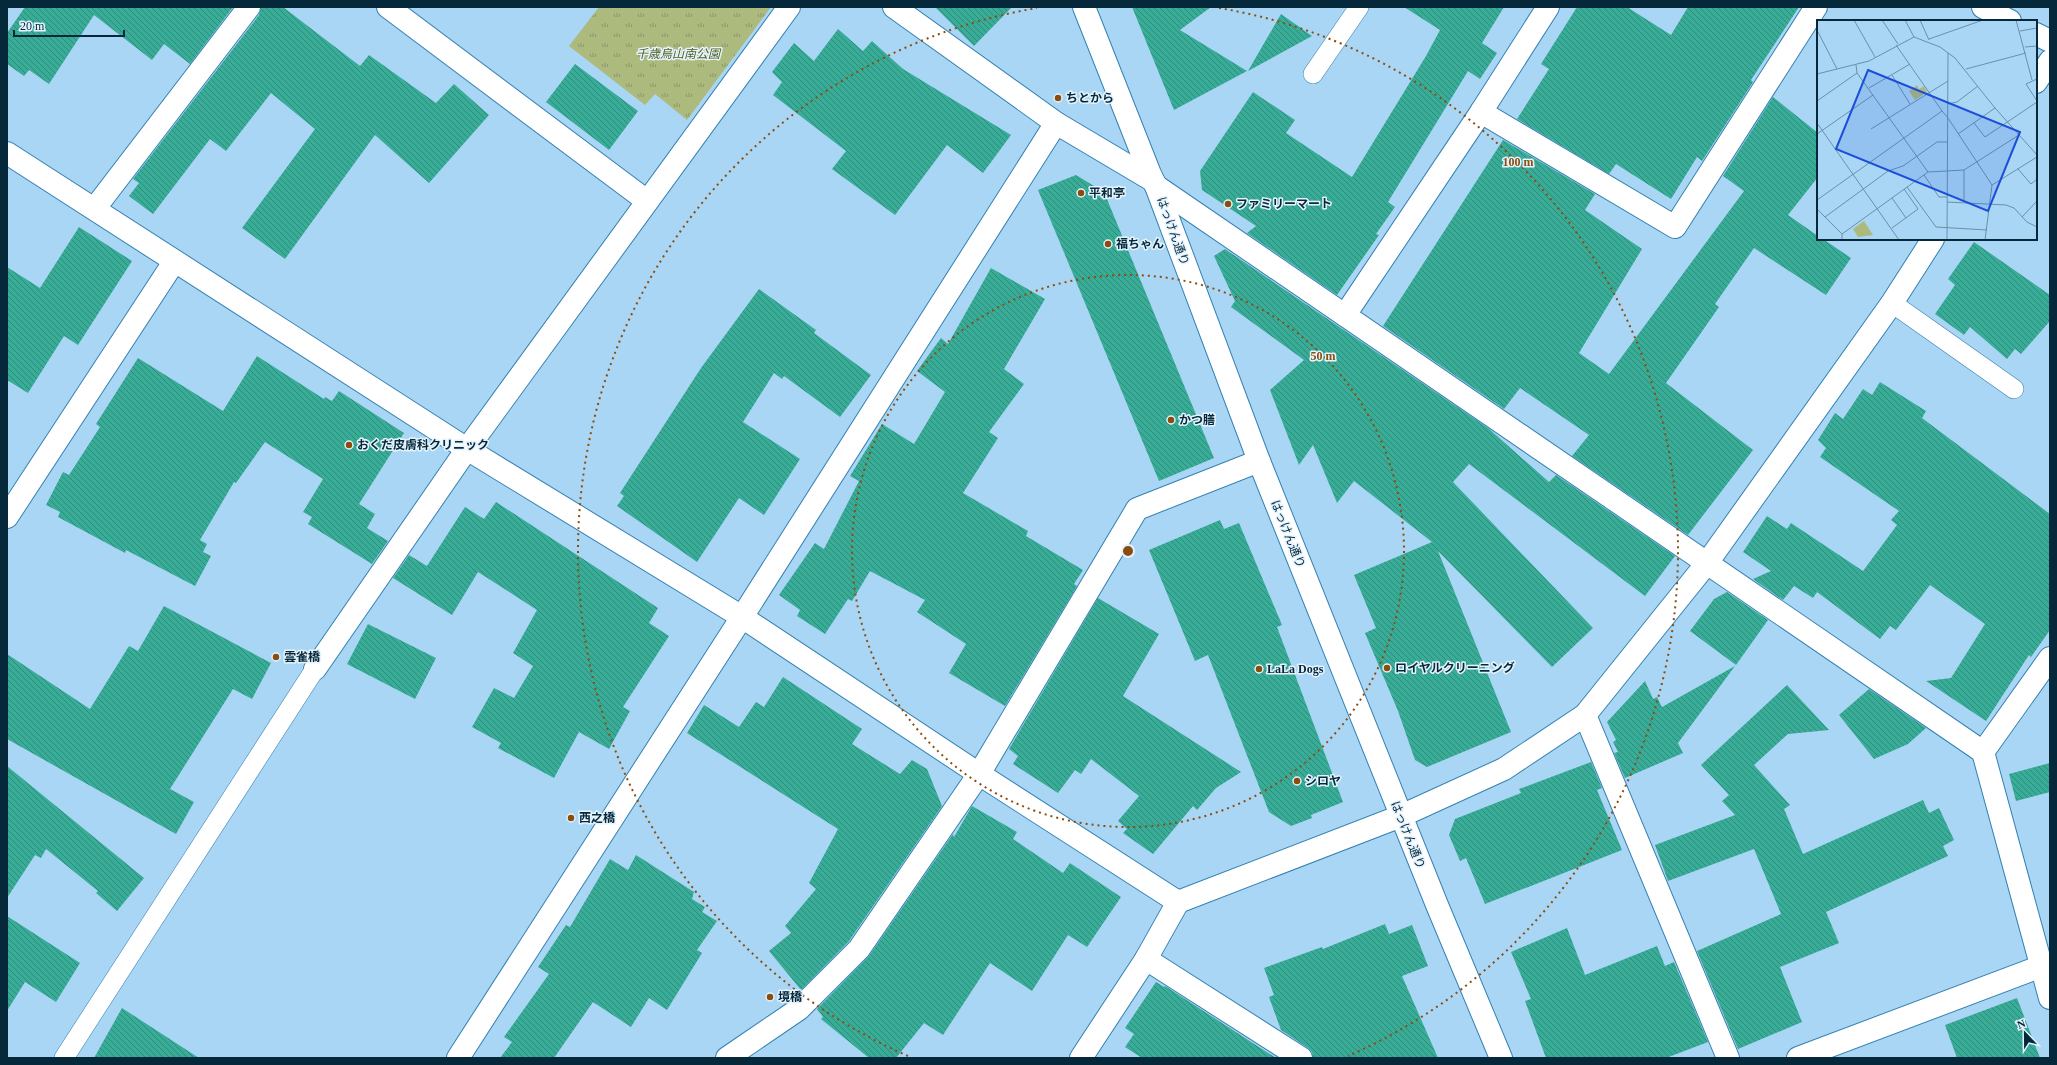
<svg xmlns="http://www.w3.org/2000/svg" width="2057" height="1065" viewBox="0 0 2057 1065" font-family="'Times New Roman','Noto Sans JP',serif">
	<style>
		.park { fill: url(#park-tufts) }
		.building { fill: url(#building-back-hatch) }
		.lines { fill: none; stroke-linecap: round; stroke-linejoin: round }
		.service-casing { stroke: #3381b1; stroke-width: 20 }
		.minor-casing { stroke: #3381b1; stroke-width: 24 }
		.tertiary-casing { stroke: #3381b1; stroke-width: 24 }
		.service { stroke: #fff; stroke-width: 19 }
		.minor { stroke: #fff; stroke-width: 22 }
		.tertiary { stroke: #fff; stroke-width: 22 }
		.ring { fill: none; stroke: #8a4d0d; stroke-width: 2; stroke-dasharray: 2 4 }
		.poi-dot { fill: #8a4d0d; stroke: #e4f3fd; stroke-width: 1.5 }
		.labels { text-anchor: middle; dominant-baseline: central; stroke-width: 3; stroke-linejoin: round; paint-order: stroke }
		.park-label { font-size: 12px; font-style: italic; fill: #525e1f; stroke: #e4f3fd }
		.poi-label { font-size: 12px; font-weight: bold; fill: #06283b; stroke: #e4f3fd; text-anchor: start }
		.street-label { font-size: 12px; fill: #06283b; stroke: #e4f3fd }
		.inset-road { fill: none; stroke: #6890ab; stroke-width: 1 }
		.view { fill: #1d4ed8; fill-opacity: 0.15; stroke: #1d4ed8; stroke-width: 2 }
		.inset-edge { fill: none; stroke: #06283b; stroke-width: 2 }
		.centre { fill: #8a4d0d; stroke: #e4f3fd; stroke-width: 2 }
		.ring-label { font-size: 12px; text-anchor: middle; font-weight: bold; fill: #8a4d0d; stroke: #e4f3fd; stroke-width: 3; stroke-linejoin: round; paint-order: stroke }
	</style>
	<defs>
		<pattern id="park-tufts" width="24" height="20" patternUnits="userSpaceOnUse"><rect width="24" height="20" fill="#acba7e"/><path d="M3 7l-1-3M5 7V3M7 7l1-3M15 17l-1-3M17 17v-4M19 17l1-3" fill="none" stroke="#8a9768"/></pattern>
		<pattern id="building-back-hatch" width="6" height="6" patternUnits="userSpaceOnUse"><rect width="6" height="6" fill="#39ac98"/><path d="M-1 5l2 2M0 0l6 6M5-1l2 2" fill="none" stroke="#2e8c7d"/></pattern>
	</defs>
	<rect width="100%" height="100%" fill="#aad6f5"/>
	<polygon class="park" points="599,7 771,7 687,120 655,94 645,105 569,46"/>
	<g class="building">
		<polygon points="25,7 233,7 190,64 164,44 152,60 94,15 49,84 29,70 24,76 7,64 7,33"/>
		<polygon points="261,7 283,7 360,66 369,55 436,103 454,84 489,115 429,183 375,135 285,259 242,228 315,129 271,93 226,151 210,139 153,214 129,196 139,183 133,179 259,15"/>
		<polygon points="935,7 1012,7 974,46"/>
		<polygon points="1132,7 1211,7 1180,30 1247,71 1174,110"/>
		<polygon points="1404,7 1504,7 1482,43 1497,53 1480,79 1468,71 1388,202 1395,207 1376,234 1379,235 1337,295 1247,233 1256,226 1202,190 1200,171 1253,92 1295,120 1286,133 1352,177 1426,56 1440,30"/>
		<polygon points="1577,7 1627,7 1671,35 1688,7 1799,7 1751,80 1753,82 1702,161 1697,157 1671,199 1616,164 1609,174 1517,119 1549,69 1541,64"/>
		<polygon points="1281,14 1312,36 1248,71"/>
		<polygon points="838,29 863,51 872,41 903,69 1011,135 983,173 947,145 895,215 832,169 846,151 773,95 782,82 772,72 794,43 814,61"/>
		<polygon points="575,64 638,111 609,150 546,102"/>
		<polygon points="1773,97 1818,133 1818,177 1788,215 1818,236 1818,239 1823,239 1851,258 1826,295 1754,248 1715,304 1719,307 1666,383 1753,450 1688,535 1572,456 1589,435 1520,388 1504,409 1383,326 1503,140 1595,194 1585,210 1642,249 1579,353 1609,374 1744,191 1723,176"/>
		<polygon points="1076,175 1104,192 1214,458 1159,481 1038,190"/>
		<polygon points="79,227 132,261 78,345 64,336 28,393 7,380 7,267 40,288"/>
		<polygon points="1974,242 2050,295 2050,321 2021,354 2015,349 2007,359 1970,327 1964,335 1935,314 1955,285 1948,279"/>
		<polygon points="1225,249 1488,428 1549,482 1556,475 1675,556 1645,596 1469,464 1453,482 1593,628 1552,667 1438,551 1511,732 1427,767 1415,760 1398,711 1365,633 1376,628 1354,575 1432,542 1354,481 1337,503 1313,445 1299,465 1270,390 1304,360 1231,307 1235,301 1214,256"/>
		<polygon points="991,268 1045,299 1004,369 1024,384 989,432 998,438 963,493 1028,531 1026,536 1083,570 1074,584 1077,586 1005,706 949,673 966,644 917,612 925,600 870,571 852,601 848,599 825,634 797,616 800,610 779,595 815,543 824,549 859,481 850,476 882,424 914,444 945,392 917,371 941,338 948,344"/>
		<polygon points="759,289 816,330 814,333 871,375 840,417 784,376 782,379 774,373 743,422 800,459 764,515 739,498 697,562 617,506 624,496 620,493 701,368"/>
		<polygon points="257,356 324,399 325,397 332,401 339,391 404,433 359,504 375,514 367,528 388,541 372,564 308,524 312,517 303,512 323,479 265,442 236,483 234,482 200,540 207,544 203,552 211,556 195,586 126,550 125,553 58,517 60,512 46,505 63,472 69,475 100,427 96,424 138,358 223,411"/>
		<polygon points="1880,382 1926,411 1922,418 2050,514 2050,630 2031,657 2029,655 1986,721 1926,681 1951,678 1985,624 1930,585 1896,630 1890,626 1880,639 1817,592 1813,598 1794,586 1783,600 1753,579 1771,571 1743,552 1767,516 1787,529 1791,523 1863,571 1897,525 1891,520 1899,511 1820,457 1826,448 1818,440 1835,413 1843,419 1863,389 1872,395"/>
		<polygon points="496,502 658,608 649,623 669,636 623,707 630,711 609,749 579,732 554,778 498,748 501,743 472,727 494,688 514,698 533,666 513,653 537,610 478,572 452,615 393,578 409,555 427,566 465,507 484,519"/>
		<polygon points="1220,520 1224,529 1239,523 1282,625 1277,627 1343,802 1311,815 1312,818 1291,826 1269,812 1208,655 1195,661 1149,550"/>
		<polygon points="1727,592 1768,620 1736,665 1690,631 1714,599"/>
		<polygon points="1098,598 1159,634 1123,696 1241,772 1216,788 1197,810 1193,806 1153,854 1123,833 1127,829 1118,821 1139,796 1091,759 1081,774 1075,770 1058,793 1013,764 1018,756 1009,749"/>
		<polygon points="164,606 271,663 252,699 233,689 170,789 194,802 176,834 7,739 7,654 90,709 129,646 138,651"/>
		<polygon points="368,624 436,658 415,699 347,664"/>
		<polygon points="1735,666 1678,743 1683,753 1625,778 1614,753 1618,752 1613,742 1616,740 1607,722 1645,681 1653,699 1657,697 1662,707"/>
		<polygon points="783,677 862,729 852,744 900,774 912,760 927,769 942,806 849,941 801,990 769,951 791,933 785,926 816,889 809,883 838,829 687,733 704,705 739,727 756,702 764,707"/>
		<polygon points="1787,685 1829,730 1788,734 1754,765 1790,805 1784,809 1803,854 1923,800 1929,813 1939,808 1954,840 1943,846 1948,856 1826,912 1839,943 1780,967 1802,1022 1738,1049 1697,951 1781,914 1754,849 1668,881 1655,845 1735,815 1722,801 1729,795 1701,765"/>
		<polygon points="1869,689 1926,728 1908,744 1874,759 1839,715"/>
		<polygon points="1591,762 1602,788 1597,790 1622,850 1485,904 1466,858 1460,861 1449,835 1455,819 1521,793 1519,789"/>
		<polygon points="2050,763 2050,792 2016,801 2009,774"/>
		<polygon points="7,766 144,878 117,911 96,893 98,891 46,849 41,858 35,855 7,898"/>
		<polygon points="972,806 1017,832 1013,839 1063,873 1070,863 1121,897 1087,947 1068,935 1032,991 990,963 943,1035 924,1023 896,1058 869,1058 821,1019 823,1017 817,1009 869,956 953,834 954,837"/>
		<polygon points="636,855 694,892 692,899 705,907 702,912 717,921 697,950 702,953 667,1010 649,998 631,1027 593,1002 554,1058 500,1058 512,1042 504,1037 549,974 538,967 566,925 570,927 610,859 628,870"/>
		<polygon points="7,916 80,963 56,1002 25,982 7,1011"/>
		<polygon points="1385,924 1389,934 1412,925 1428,966 1402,976 1438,1058 1313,1058 1312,1052 1308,1048 1281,1030 1269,997 1274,995 1264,968 1322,947 1323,949"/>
		<polygon points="1567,928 1585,975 1657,946 1665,966 1674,962 1708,1042 1666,1058 1546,1058 1525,1001 1531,999 1511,952"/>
		<polygon points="1156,982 1164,987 1165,986 1276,1058 1142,1058 1125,1047 1134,1034 1125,1028"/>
		<polygon points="2017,998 2040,1058 1957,1058 1945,1025"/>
		<polygon points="122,1008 199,1058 94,1058"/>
	</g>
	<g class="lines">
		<defs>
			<g id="service">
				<polyline points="1313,74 1359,7"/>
				<polyline points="1892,303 2014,389"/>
				<polyline points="64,1058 315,669"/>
			</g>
			<g id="minor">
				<polyline points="388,7 647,201"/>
				<polyline points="894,7 1056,123"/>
				<polyline points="2036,82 2050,61"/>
				<polyline points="1481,112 1675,227 1816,7"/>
				<polyline points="7,153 467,449 742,617 979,774 1178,902"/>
				<polyline points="1156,186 1983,752 2050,998"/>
				<polyline points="95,208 249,7"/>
				<polyline points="1345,315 1481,112 1548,7"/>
				<polyline points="7,517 174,262"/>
				<polyline points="315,669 467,449 789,7"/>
				<polyline points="1585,715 1728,1058"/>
				<polyline points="1983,752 2050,658"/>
				<polyline points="1146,959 1301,1058"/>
				<polyline points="458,1058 742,617 1056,123 1152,180"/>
				<polyline points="727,1058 799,1009 859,949 979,774 1137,509 1259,461"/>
				<polyline points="1081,1058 1146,959 1178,902 1401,816 1504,769 1585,715 1707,563 1892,303 1933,239"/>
				<polyline points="1798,1058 2050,963"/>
			</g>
			<g id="tertiary">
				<polyline points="1084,7 1150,174 1156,186 1259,461 1437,905 1501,1058"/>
				<polyline points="1983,7 2010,21"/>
				<polyline points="2036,34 2050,41"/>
			</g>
		</defs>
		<use href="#service" class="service-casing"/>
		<use href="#minor" class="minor-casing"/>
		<use href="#tertiary" class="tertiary-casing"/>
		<use href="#service" class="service"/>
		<use href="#minor" class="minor"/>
		<use href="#tertiary" class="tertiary"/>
	</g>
	<g class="ring">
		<circle cx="1128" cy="551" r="276"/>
		<path d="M908 1056A551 551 0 0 1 1037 8M1219 8A551 551 0 0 1 1348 1056"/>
	</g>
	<g class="poi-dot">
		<circle cx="1058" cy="98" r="4"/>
		<circle cx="1081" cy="193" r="4"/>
		<circle cx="1228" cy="204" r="4"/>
		<circle cx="1108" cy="244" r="4"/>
		<circle cx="1171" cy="420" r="4"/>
		<circle cx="349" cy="445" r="4"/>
		<circle cx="276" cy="657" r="4"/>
		<circle cx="1387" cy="668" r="4"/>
		<circle cx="1259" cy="669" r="4"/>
		<circle cx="1297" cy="781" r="4"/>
		<circle cx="571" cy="818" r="4"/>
		<circle cx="770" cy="997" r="4"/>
	</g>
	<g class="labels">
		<g class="park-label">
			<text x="678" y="54">千歳烏山南公園</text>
		</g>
		<g class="poi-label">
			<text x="1066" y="98">ちとから</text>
			<text x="1089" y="193">平和亭</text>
			<text x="1236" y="204">ファミリーマート</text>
			<text x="1116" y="244">福ちゃん</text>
			<text x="1179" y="420">かつ膳</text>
			<text x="357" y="445">おくだ皮膚科クリニック</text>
			<text x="284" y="657">雲雀橋</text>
			<text x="1395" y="668">ロイヤルクリーニング</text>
			<text x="1267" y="669">LaLa Dogs</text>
			<text x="1305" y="781">シロヤ</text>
			<text x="579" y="818">西之橋</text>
			<text x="778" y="997">境橋</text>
		</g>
		<g class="street-label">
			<text transform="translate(1173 231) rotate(70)">はっけん通り</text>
			<text transform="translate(1288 534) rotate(68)">はっけん通り</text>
			<text transform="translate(1408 835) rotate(68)">はっけん通り</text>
		</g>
	</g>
	<g transform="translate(1817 20)">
		<rect width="220" height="220" fill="#aad6f5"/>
		<path d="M100,65l2,4 5,-3 3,6 -12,8 -6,-9zM47,201l9,14 -15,2 -5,-8z" fill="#acba7e"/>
		<path class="inset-road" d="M37,0l21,37M65,0l16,24M88,0l9,17M103,0l9,20M199,0l16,60M0,10l20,39M203,11l17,-3M97,17l26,10 15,11 40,50 42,47M112,19l54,-19M79,25l46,66M208,27l12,-1M39,45l1,8 71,99M149,49l60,-16M0,54l52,-13 45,-24M75,55l18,29M220,59l-11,5 11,17M52,68l41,-24M0,81l40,-28M131,84l9,-2 21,-16M131,98l44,67 -7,55M0,103l82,117M157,103l11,14 52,-35M54,109l77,-48M0,114l56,-39M141,114l37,-26M201,149l13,15 6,-5M147,150v32M107,155l15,22h8M175,165l45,-28M90,167l29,40 51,3M75,178l14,20M0,180l125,-89 6,7M130,182l59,3 8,3 13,14 10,5M0,189l25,25v6M8,197l63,-46 15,-5 34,-24h10M205,197l15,-16M75,208l26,-19 -14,-20M25,214l86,-62 36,-2 55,-35M130,220l1,-187"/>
		<path class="view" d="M51,50l152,62 -32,79 -152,-62z"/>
		<rect width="220" height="220" class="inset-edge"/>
	</g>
	<circle cx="1128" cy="551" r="6" class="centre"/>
	<g class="ring-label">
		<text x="1518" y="166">100 m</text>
		<text x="1323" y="360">50 m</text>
	</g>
	<rect width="2057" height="1065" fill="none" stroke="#06283b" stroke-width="16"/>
	<g transform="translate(2025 1033) rotate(338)" stroke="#e4f3fd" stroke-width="3" paint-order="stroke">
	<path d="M0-3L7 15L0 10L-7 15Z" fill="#06283b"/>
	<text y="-6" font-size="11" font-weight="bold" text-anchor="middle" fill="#06283b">N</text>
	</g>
	<path d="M14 30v6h110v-6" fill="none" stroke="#06283b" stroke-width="2"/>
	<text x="20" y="30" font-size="12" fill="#06283b" stroke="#e4f3fd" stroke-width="3" paint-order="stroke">20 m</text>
</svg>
